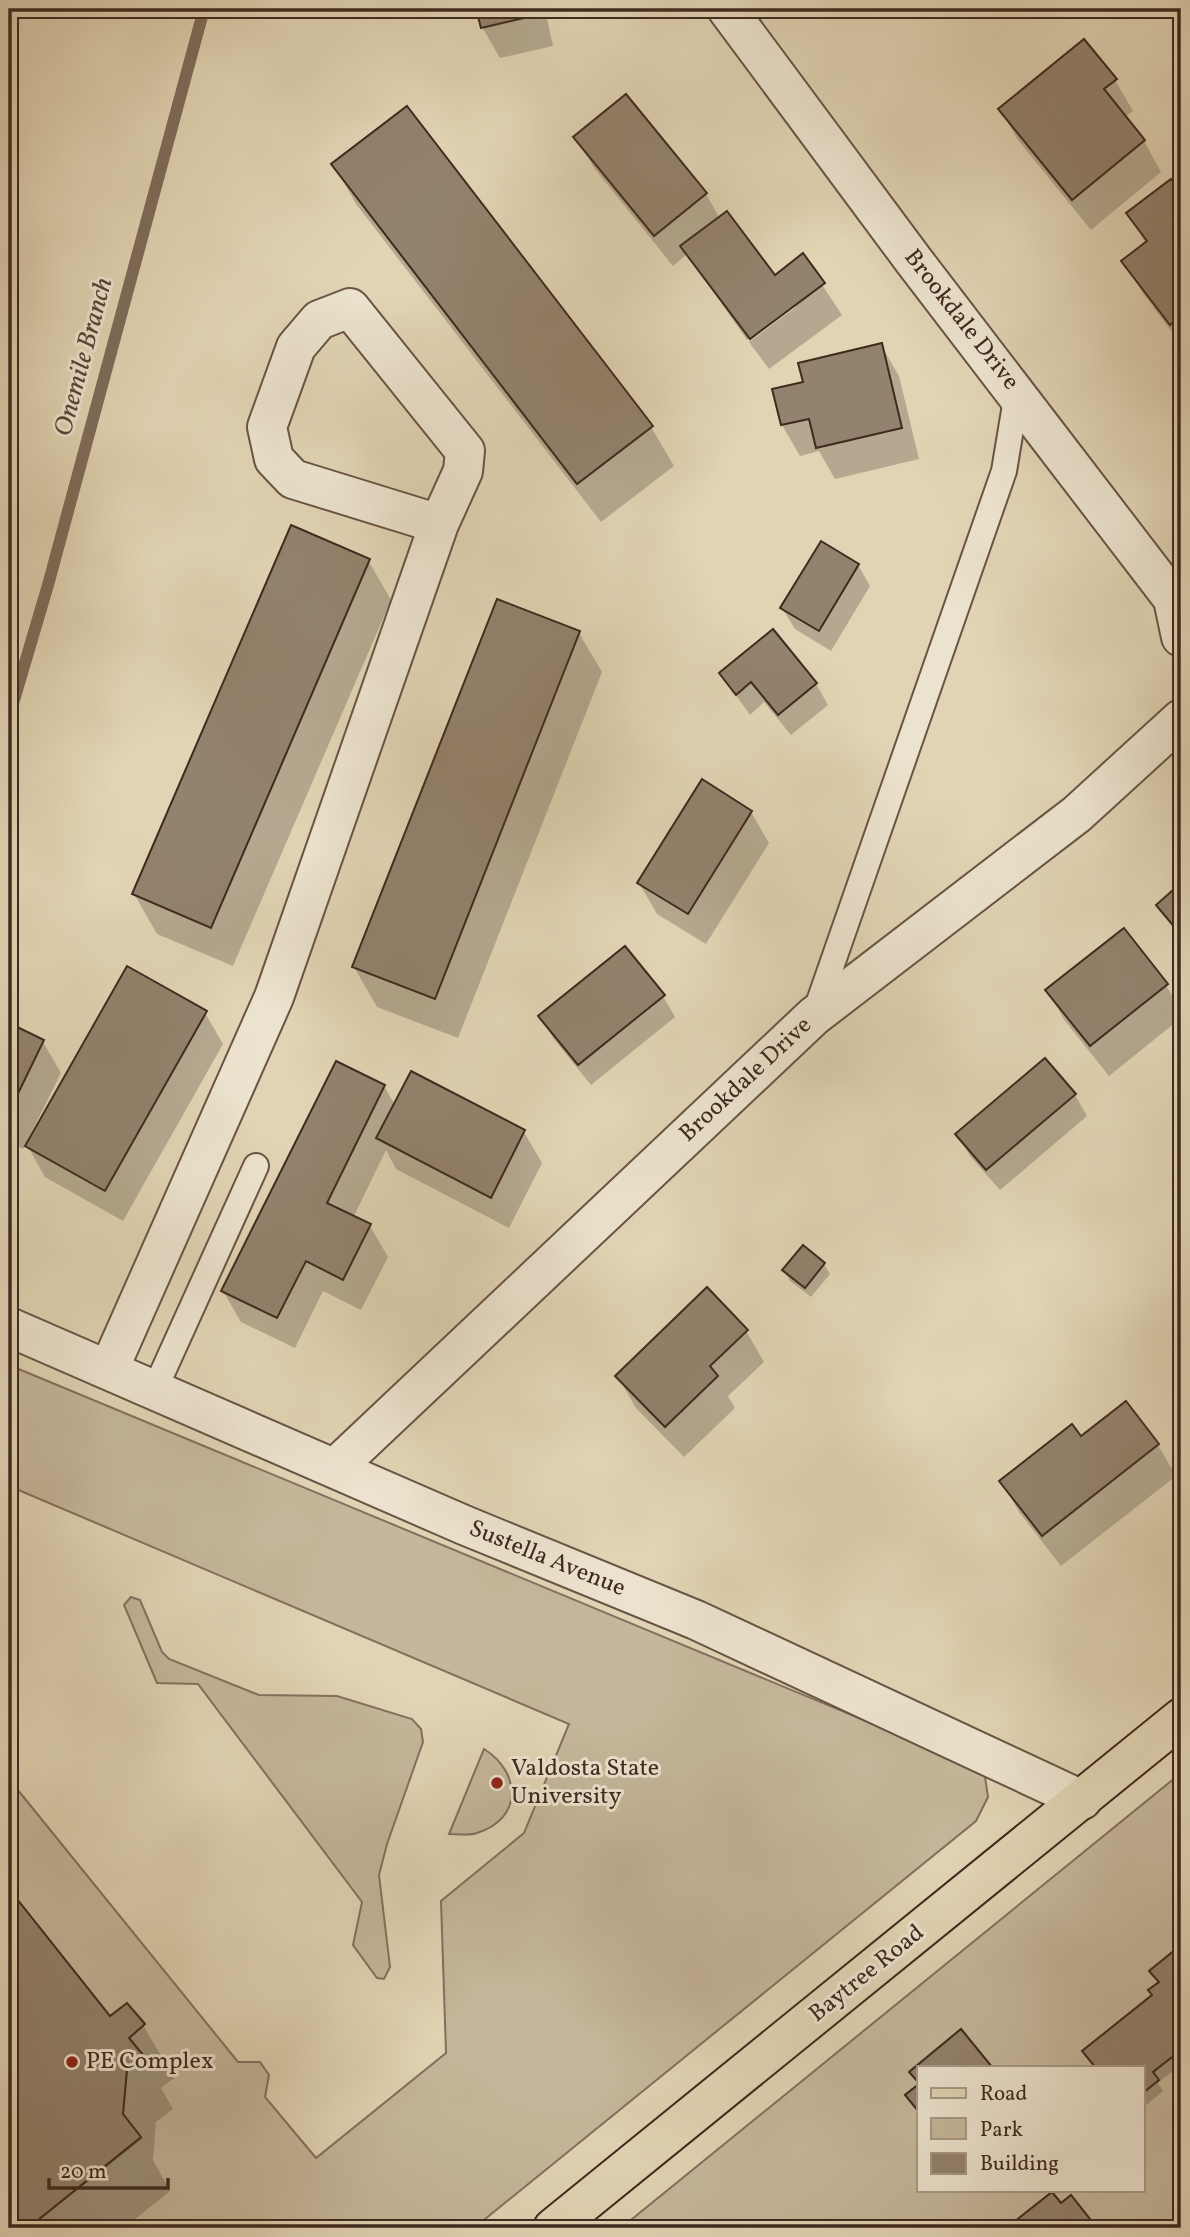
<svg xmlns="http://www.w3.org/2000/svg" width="1190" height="2237" viewBox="0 0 1190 2237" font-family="Vollkorn,serif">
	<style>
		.green { fill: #c5b79b; stroke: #82705e; stroke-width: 2 }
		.shadow { fill: #0003 }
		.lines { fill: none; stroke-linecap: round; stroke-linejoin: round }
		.stream { stroke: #7f6d5b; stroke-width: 12 }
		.building { fill: #93826d; stroke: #3f2a20; stroke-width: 2 }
		.lane-casing { stroke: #685445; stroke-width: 28 }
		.street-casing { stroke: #685445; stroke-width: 42 }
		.primary-casing { stroke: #3f2a20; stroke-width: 42 }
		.lane { stroke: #ece3ce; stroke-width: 24 }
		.street { stroke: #ece3ce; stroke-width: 38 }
		.primary { stroke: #e1d4b4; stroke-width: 38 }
		.poi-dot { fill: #8f2418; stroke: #ece3ce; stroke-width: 2.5 }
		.labels { text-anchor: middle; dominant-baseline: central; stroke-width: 6; stroke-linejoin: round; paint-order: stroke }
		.street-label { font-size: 24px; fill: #3f2a20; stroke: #ece3ce }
		.poi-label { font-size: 24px; fill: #3f2a20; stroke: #ece3ce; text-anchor: start }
		.water-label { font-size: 26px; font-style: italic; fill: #5a4638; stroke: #ece3ce }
	</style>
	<rect width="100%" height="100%" fill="#e1d4b4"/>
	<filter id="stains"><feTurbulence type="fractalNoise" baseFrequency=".00286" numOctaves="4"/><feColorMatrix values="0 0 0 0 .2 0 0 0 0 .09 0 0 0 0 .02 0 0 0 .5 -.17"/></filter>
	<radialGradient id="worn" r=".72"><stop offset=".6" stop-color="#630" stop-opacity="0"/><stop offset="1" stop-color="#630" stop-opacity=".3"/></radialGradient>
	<g class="green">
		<polygon points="9,1365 984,1770 988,1797 976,1821 474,2228 28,2228 141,2138 123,2114 127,2069 144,2056 129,2038 145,2024 127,2003 110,2016 9,1889 9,1779 238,2062 260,2062 269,2075 265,2097 316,2158 446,2053 441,1901 524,1833 569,1724 9,1486"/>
		<polygon points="131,1597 140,1600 162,1652 169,1659 259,1695 337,1696 412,1719 421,1729 423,1742 387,1844 379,1875 390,1967 384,1979 377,1978 353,1945 362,1902 198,1684 157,1683 124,1605"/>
		<path d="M484,1749c37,23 39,70 -7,84 -8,3 -20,1 -28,1z"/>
		<polygon points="1181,1773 1181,1945 1150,1970 1159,1982 1148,1990 1152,1995 1083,2051 1095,2067 992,2067 961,2029 910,2071 919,2084 905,2095 919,2112 919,2190 1143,2190 1143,2093 1158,2080 1153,2072 1181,2050 1181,2228 1097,2228 1071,2196 1061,2203 1052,2192 1011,2225 1013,2228 621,2228"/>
	</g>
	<g class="shadow">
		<polygon points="478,9 545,9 553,46 500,58 482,27"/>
		<polygon points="1115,80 1133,111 1125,117 1144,141 1161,172 1091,230 1018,140 1000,109"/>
		<polygon points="576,137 706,194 720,219 774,277 803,256 842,315 769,369 749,342 796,307 793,305 747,340 687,254 673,266 594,168"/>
		<polygon points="334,165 651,427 674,466 601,522 356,204"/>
		<polygon points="1171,181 1181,195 1181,344 1142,292 1124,261 1146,244 1128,213"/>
		<polygon points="881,345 899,376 919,459 835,479 819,451 800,456 782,425 774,391 805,383"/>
		<polygon points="368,560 391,600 233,966 157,934 134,894"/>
		<polygon points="858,565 870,586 831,651 795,629 782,608"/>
		<polygon points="579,633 602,672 458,1038 377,1007 354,967"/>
		<polygon points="721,674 816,684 828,705 791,735 764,702 750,715"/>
		<polygon points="751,812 769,843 706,944 657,914 639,883"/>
		<polygon points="1181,885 1181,939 1158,905"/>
		<polygon points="1166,985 1181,1011 1181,1018 1109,1076 1065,1021 1048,991"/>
		<polygon points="663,996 675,1017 591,1085 553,1038 541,1017"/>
		<polygon points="205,1013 223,1044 123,1221 45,1177 26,1143 23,1149 9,1142 9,1025 43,1042 61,1073 28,1139 31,1140"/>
		<polygon points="1045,1061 1075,1095 1087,1116 1000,1190 970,1156 958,1135"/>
		<polygon points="412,1074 524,1132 542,1163 509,1228 396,1169 386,1150 353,1218 370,1226 388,1257 361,1310 323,1291 295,1348 241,1322 223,1291 384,1086 395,1105"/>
		<polygon points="824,1264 830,1274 811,1297 790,1281 784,1270"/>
		<polygon points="746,1331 764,1362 728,1396 735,1408 684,1457 636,1408 618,1377"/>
		<polygon points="1125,1404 1158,1445 1176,1476 1061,1566 1019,1512 1002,1481 1081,1438"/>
		<polygon points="9,1892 110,2018 143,2025 174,2078 161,2088 173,2109 156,2122 153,2160 170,2191 124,2228 9,2228"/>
		<polygon points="1181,1947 1181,2064 1158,2083 1163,2091 1143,2108 1143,2067 1095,2067 1084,2052 1153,1996 1159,1983 1152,1971"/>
	</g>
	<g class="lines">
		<polyline class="stream" points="9,717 48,585 204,9"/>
	</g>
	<g class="building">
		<polygon points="476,9 535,9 537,15 481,28"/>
		<polygon points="1084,39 1117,79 1104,89 1145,140 1072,200 998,109"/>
		<polygon points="626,94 707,193 654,236 573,137"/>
		<polygon points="407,106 653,426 577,484 331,164"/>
		<polygon points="1171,179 1181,192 1181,316 1170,325 1121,261 1147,241 1126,213"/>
		<polygon points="727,211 775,275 803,253 825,283 750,339 680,246"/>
		<polygon points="882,343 902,428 816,448 809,419 781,425 772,389 803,382 798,363"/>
		<polygon points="291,525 370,559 211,928 132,894"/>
		<polygon points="821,541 859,564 819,631 780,608"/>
		<polygon points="497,599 580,631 435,999 352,967"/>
		<polygon points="773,629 817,683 778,715 751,682 736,695 719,673"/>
		<polygon points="702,779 752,811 688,914 637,883"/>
		<polygon points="1181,883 1181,935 1156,905"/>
		<polygon points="1124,928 1168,984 1090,1046 1045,990"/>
		<polygon points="625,946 665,995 578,1065 538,1016"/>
		<polygon points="127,966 207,1011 105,1191 25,1146"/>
		<polygon points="9,1023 44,1040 9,1112"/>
		<polygon points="1045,1058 1076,1094 986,1170 955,1134"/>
		<polygon points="336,1061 385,1085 327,1203 371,1224 343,1280 306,1261 277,1318 221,1291"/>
		<polygon points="411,1071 525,1130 491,1198 376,1138"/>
		<polygon points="803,1245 825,1263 805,1288 782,1270"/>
		<polygon points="707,1287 748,1330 710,1366 718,1376 665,1427 615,1376"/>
		<polygon points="1126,1401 1159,1444 1042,1536 999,1481 1072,1424 1081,1436"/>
		<polygon points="9,1889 110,2016 127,2003 145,2024 129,2038 144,2056 127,2069 123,2114 141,2137 28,2228 9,2228"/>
		<polygon points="1181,1945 1181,2050 1153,2072 1159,2080 1143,2093 1143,2067 1095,2067 1082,2051 1152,1995 1148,1990 1159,1982 1149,1971"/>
		<polygon points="961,2029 992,2067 919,2067 919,2083 909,2072"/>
		<polygon points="919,2084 919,2112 905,2095"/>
		<polygon points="1052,2192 1061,2203 1071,2195 1097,2228 1013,2228 1010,2225"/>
	</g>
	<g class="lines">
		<defs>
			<g id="lane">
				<polyline points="815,1013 1004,471 1017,393"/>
				<polyline points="155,1389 256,1166"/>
			</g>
			<g id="street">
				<polyline points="727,9 914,261 1173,599 1181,637"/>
				<polyline points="9,1327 464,1525 696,1620 1082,1800"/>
				<polyline points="109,1369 274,997 439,524 463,471 465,451 350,308 319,320 296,347 267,427 274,459 293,479 439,524"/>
				<polyline points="335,1468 814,1016 1077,814 1181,719"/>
			</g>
			<polyline id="primary" points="553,2228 1181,1718"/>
		</defs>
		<use href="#lane" class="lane-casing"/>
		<use href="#street" class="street-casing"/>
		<use href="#primary" class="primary-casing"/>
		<use href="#lane" class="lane"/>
		<use href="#street" class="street"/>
		<use href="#primary" class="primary"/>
	</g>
	<g class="poi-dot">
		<circle cx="497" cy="1783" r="7"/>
		<circle cx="72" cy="2062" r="7"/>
	</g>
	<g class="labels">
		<g class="street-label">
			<text transform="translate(961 320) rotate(52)">Brookdale Drive</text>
			<text transform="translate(746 1080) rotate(-43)">Brookdale Drive</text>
			<text transform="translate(547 1559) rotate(22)">Sustella Avenue</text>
			<text transform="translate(867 1974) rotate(-39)">Baytree Road</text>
		</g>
		<g class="poi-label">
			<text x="511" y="1769">Valdosta State<tspan x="511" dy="28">University</tspan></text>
			<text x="86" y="2062">PE Complex</text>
		</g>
		<g class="water-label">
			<text transform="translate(84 357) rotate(-75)">Onemile Branch</text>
		</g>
	</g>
	<rect width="1190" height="2237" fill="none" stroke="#e1d4b4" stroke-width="35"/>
	<rect x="10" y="10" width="1169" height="2216" fill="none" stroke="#3f2a20" stroke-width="3.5"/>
	<rect x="18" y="18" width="1155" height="2202" fill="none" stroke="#3f2a20" stroke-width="2"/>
	<rect x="917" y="2066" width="228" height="126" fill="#ece3ce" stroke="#a79988" stroke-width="2"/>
	<rect x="931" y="2088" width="35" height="10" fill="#e1d4b4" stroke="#a79988" stroke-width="2"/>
	<text x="980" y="2100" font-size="21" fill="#3f2a20">Road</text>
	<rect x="931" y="2118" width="35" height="21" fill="#c5b79b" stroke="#a79988" stroke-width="2"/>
	<text x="980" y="2136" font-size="21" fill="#3f2a20">Park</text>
	<rect x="931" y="2153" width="35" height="21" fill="#93826d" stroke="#a79988" stroke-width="2"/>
	<text x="980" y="2170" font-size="21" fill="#3f2a20">Building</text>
	<path d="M49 2178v10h119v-10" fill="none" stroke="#3f2a20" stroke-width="3.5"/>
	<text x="60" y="2178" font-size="21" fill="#3f2a20" stroke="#ece3ce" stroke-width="5" paint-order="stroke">20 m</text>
	<rect width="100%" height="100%" filter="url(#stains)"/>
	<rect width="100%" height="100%" fill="url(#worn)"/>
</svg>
